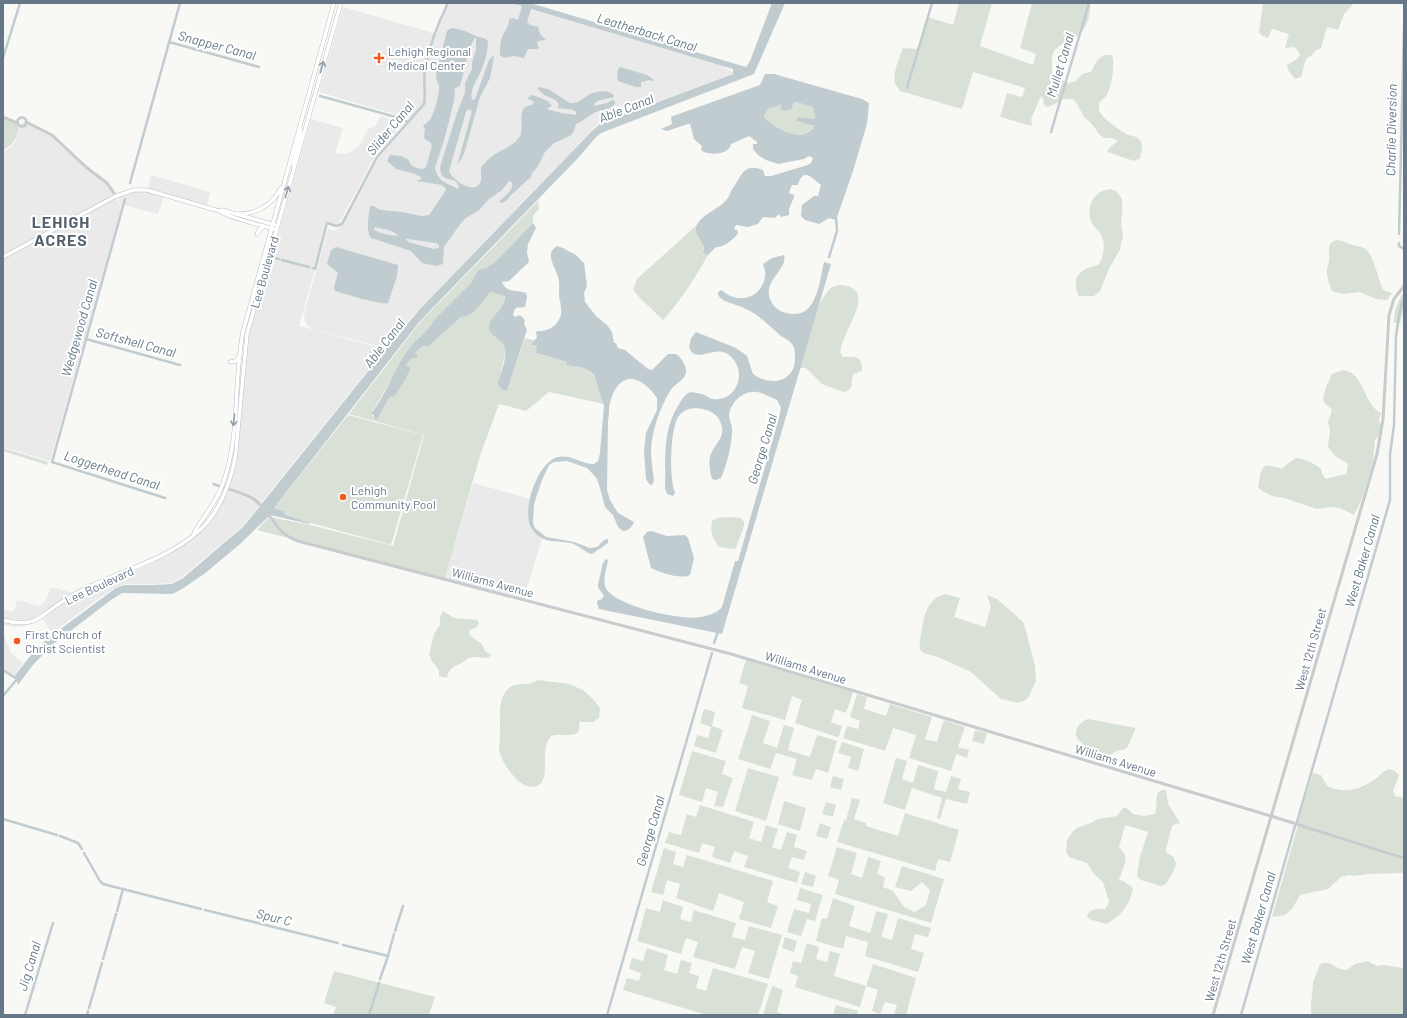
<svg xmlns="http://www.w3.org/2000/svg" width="1407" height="1018" viewBox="0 0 1407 1018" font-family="Barlow,sans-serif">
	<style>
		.built { fill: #e9eae9 }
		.green { fill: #d9e1d6 }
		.water { fill: #c1ccd1; fill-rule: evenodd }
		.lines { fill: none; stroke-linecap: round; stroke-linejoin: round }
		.canal { stroke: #c1ccd1; stroke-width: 2.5 }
		.secondary-casing { stroke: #babfc4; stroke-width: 4.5 }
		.tertiary { stroke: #c8cccf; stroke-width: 3 }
		.secondary { stroke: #fff; stroke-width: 3.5 }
		.oneway { stroke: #93a0ac }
		.poi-dot { fill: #f1591d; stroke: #fff; stroke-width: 1.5 }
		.labels { text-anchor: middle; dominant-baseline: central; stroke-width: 4; stroke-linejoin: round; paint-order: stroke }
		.poi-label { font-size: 12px; fill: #657789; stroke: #fff; text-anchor: start }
		.street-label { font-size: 12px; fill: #657789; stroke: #fff }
		.water-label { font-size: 13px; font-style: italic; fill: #617984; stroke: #fff }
		.district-label { font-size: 16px; font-weight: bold; letter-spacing: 1px; fill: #53606d; stroke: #fff }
	</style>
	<rect width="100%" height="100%" fill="#f8f8f5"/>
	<g class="built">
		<polygon points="446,3 509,3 718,64 735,73 597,125 414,315 387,348 312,329 307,325 304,319 305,310 328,229 336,231 339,227 377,155 411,119 319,92 343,7 437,34"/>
		<polygon points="381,116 403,123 392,137 376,154 338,225 328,223 299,326 385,349 261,503 249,494 228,489 235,468 238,451 247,341 253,315 270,263 311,119 343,128 335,153 342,154 349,153 359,146 368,129 375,126"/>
		<polygon points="22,122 37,127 49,133 107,183 116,196 121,209 50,461 3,447 3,152 11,147 15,142"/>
		<polygon points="151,175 210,192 207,206 148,189"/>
		<polygon points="134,191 147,191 164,196 158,214 124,205 96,301 122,210 118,197"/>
		<polygon points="473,483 531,499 529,506 532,529 542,538 524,598 445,578"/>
		<polygon points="227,491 245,495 251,498 259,506 244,525 182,577 172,583 153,584 124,584 116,587 95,601 52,633 43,619 37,622 19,627 3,625 3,622 31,623 84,591 145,566 169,554 202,530"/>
		<polygon points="51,587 73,593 42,615 30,620 18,622 3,619 3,609 14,612 17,600 39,606 45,602"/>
		<polygon points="3,633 11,653 23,663 14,675 14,678 3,672"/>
	</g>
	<g class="green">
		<path d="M959,3h33l-12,43 53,19 3,-11 -16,-6 12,-45h58c1,15 -5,31 -19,37 -6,3 -12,5 -16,10 -4,6 -3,15 -3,22l9,8 8,3 7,-2 6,-7 9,-2c6,-11 7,-18 21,-17 3,9 0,33 -6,41 -2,2 -4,4 -7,7v8c6,9 16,16 26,22 4,3 7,2 11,4 9,5 6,15 3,23l-2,-1 -3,2 -27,-9 3,-5 8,-6 -6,-3h-8l-5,-4 -7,-10 -8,-7 -8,-15 -3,-3h-10l-10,6 -6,2 -4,-3 1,-4 -3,-4 -10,23 1,7 -32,-9 7,-24 15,4 3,-9 -52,-16 -11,37 -62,-18c-1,-3 -4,-5 -5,-8 -3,-8 5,-28 8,-35l14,1 11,-32 25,8z"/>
		<path d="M1263,3h91l-10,11 -6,16 -11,-3 -6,21 -6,3 -4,5 -3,1c-5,6 -4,13 -7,20l-6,2 -7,-9 -1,-5 10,-6 3,-4c-4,-9 -6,-8 -15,-7l4,-14 -17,-5 -4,9 -7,-3 -2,-3z"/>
		<path d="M796,102l17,5 2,11 -2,2 -14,-3 -2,1 -1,3 18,5c-11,18 -40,3 -50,-9 5,-13 8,-8 17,-14l1,2 10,1z"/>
		<path d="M3,118l13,6 3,4c-3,11 -6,17 -16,22z"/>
		<path d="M1110,189l6,2 6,8v14l-1,9 2,14 -3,13 -11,20 -9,22 -6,5h-15c-5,-8 -5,-20 5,-26 4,-3 10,-3 15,-6 4,-7 6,-16 4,-24 -1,-7 -7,-10 -10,-15 -9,-16 0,-34 17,-36z"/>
		<path d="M538,201l1,8 -6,7v7l-39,40 -9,5 -7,2 -7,13 -39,43 -15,13 -6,7 -40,68 6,6 12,-22 22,-30 -5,-3 3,-6 7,-5 -1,-1 8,-7 5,1 33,-30 14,-7 15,-18 14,4c3,8 -5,13 -10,20v20l8,5 4,9 -6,25 -1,12 3,3 5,1 18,-53 8,2 -1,2 6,3 3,10 26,7v3c6,1 13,1 19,4 11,4 14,25 18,35l-55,-12 -23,19 -27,-7 -19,52 -35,122 -147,-38c-12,-5 -19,-13 -28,-23l40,8 83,21 31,-111 -75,-21 72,-93z"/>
		<path d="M698,224l-1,11 7,10 -1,8 5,2c-13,23 -27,45 -45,65l-22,-21 -8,-9 4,-11z"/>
		<path d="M1338,240c5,1 9,3 14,5 4,1 9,1 12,3 10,6 14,31 19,42l9,3 -5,7 -11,-1 -16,-7 -17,2 -11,-3c-2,-6 -5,-13 -5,-19 -1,-4 2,-8 2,-12 1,-8 -4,-18 9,-20z"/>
		<path d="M839,285c33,1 16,30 8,47 -3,6 -6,13 -7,20l3,5c12,-1 20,-1 19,14l-9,3 -2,13 -3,4 -5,1 -21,-8 -16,-16h-6c6,-21 14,-62 28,-77 3,-4 7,-5 11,-6z"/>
		<path d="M1404,292v16l-4,15h-6c-1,-10 4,-23 10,-31z"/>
		<path d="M1343,370c22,3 20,34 38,43l-2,8 2,4 -1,9 -5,6 -2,22 -12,39 -7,14 -14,-7 -11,-1 -12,2 -33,-11 -12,-2 -10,-5 -4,-4c4,-20 2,-26 24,-18l4,-4 10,-7c10,1 18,5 25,11l1,5 4,5 20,-5 2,-8 -1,-3 -12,-7 -7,-9 2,-17 -2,-8 4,-12 -8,-8 -1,-4 3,-11 6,-13z"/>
		<polygon points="348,415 423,435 391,545 271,512"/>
		<polygon points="3,448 48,462 47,465 3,451"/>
		<path d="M729,517l12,1 3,4v4l-8,22 -2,1 -15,-2c-7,-10 -9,-13 -7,-26l5,-3z"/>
		<polygon points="268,518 277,529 288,538 257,530"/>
		<path d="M945,594l15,4 -6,19 31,10 6,-20 -4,-12 10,4 26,23 2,5 10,39 1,15 -8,17 -4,3 -6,2 -17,-4 -30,-27 -31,-14 -16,-5 -4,-3c-1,-9 1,-14 2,-22 3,-16 6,-29 23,-34z"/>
		<path d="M443,611l11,7 23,2 2,3 -2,4 -7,3 -1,4c7,8 13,6 16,17l6,4 -3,3c-6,0 -12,-2 -19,0 -3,1 -5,4 -8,5 -8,4 -12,5 -14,15l-8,-2v-6l-7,-9 -3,-7 5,-20 6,-9v-7z"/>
		<polygon points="746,660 853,692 846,713 835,709 831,722 842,726 839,736 837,737 795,723 802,700 792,696 785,720 742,708 748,686 739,683"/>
		<path d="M538,680l31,4 14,6 10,9 7,9 -1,10 -6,4h-14c4,21 -17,9 -28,14 -12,14 -1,36 -10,47 -16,16 -40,-20 -42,-33 0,-5 1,-10 1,-15 1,-15 -4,-36 9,-47 6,-5 11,-3 18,-4 4,0 8,-2 11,-4z"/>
		<polygon points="857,694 867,697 864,709 886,716 890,704 932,717 925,739 937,742 944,720 965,727 958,747 969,750 967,758 956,754 951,771 909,758 916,735 893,728 885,751 843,738 847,726 858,729 860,721 850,717"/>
		<polygon points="704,709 715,712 712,726 723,730 716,753 694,746 697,735 708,738 711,727 700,723"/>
		<polygon points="752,715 770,721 763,743 777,748 784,725 794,728 788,750 810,757 817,735 837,741 828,773 816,769 812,780 792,775 797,759 776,753 770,769 738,759"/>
		<path d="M1088,719l48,9 -9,20c-4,2 -8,2 -12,4 -7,4 -12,7 -20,6 -9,-1 -9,-7 -12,-13 -1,-3 -4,-4 -6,-7 -4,-9 4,-17 11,-19z"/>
		<polygon points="975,730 987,733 984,744 972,741"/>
		<polygon points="842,742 864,749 858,771 848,768 851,757 838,753"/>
		<polygon points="692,751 726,761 722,774 733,778 723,807 714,806 718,792 706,788 702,802 679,795"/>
		<polygon points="896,758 907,761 902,779 913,783 918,765 938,771 934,789 946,792 951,776 961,779 958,789 970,792 967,804 946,799 940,819 937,818 942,798 912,788 905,810 883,803"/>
		<polygon points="748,768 779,777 766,821 735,811"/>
		<path d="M1390,769l5,2 4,4 -6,16 2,5 9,2v58l-106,-33 15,-50 8,2 6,11c19,9 35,3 51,-9 4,-4 6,-7 12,-8z"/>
		<polygon points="833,776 844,779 841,790 830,787"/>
		<path d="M1163,790h3l2,14 12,19 -5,1 -3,2 -6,23v3l7,5 3,6 -2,7 -8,14 -5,2 -20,-6 -4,-4 3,-19 8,-25 -23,-7 -6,22c2,2 5,5 6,8 2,8 -4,18 -6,25l4,1 10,7c-2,16 -13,29 -27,36l-17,-5 -2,-3c3,-8 11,-7 18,-7l3,-4 1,-4 -6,-19 -9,-8 -7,-11 -18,-6 -3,-5 1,-12 7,-10 5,-3 12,-4 7,-4 19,-3 7,-9 5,3 4,4 11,2 11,-2c3,-8 0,-15 3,-22z"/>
		<polygon points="852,798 860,800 854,819 866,823 866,826 898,836 905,813 959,830 950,862 938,859 935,871 837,842 844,820 846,820"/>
		<polygon points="784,801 806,808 800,831 778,824"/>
		<polygon points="826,802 836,805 833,817 822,814"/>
		<polygon points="700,805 754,822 749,838 761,842 766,825 778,829 772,847 781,850 787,832 797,835 794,847 807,851 804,860 792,857 788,868 800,872 797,883 744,867 748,856 734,851 730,863 712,857 715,847 702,843 699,853 665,843 669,832 681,835 687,814 696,817"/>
		<polygon points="820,823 831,827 827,839 816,836"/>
		<polygon points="1298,825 1404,859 1404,873 1368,874 1354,876 1349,875 1341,877 1328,889 1300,895 1292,909 1285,915 1272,917"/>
		<polygon points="837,847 857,853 851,874 862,878 868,857 881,861 877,874 885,877 883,887 893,891 904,907 915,912 926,905 930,890 922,882 911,891 895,887 902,866 944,879 931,923 835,894 839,880 828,876"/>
		<polygon points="664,848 676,852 673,864 683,867 687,855 773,881 767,902 778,906 771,928 739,919 744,902 719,893 713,911 676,898 680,884 667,880 663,895 651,892"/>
		<polygon points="805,872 816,876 813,887 801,884"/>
		<polygon points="800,888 823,895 815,921 807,919 801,936 787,932 794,909 809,913 811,904 797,900"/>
		<polygon points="833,898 855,906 849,926 870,933 876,911 888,914 881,937 892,940 898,918 931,928 928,937 915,934 911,949 924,953 918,972 865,956 868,942 846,936 843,949 816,941 822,918 827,919"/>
		<polygon points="663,900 683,907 680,919 691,922 694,910 736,923 732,937 745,940 749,926 782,935 769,979 748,973 755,951 742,947 735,969 693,957 698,942 686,938 681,954 637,941 646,908 660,912"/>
		<polygon points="785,937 797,941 794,952 782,948"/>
		<polygon points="807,943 819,947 816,959 827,962 830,951 840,954 834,976 866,986 873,964 916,978 906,1015 894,1015 897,1005 885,1002 880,1014 872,1011 878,990 866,986 860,1007 795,987 798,976 790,973 793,961 801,963"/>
		<polygon points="647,948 668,955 664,970 677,974 681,960 692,963 689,973 699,976 696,988 706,991 713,968 768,984 758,1015 707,1015 623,990 627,978 639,981 641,973 629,969 632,958 643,961"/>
		<path d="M1367,961l10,5 7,-1 20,3v47l-34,-1 -1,1h-58v-9l2,-24 7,-18c11,-5 15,6 27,6l8,-6z"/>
		<polygon points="334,971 435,997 429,1015 333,1015 336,1007 324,1003"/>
		<polygon points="772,986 783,990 777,1012 786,1015 763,1015"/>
		<polygon points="836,1005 858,1011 857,1015 833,1015"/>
	</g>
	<g class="water">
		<path d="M510,3h20l216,64 4,-6 22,-58h13l-31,71 -153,59 -4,3 -18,21 -159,164 -146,187 10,4 1,3 25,8 -1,1 -39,-9 -31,30 -35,29 -22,15 -10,5 -50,-1 -11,7 -59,45 -19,20 -15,20 -3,-10 17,-21 15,-15 69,-51 8,-3h29l19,-1 11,-6 61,-52 134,-167 42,-50 172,-178 8,-7 133,-50v-5l-202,-60 -4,13 3,3 8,2 2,7 6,6 -8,1 -1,2 2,5 -2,1h-9l-4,9 -10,-2 -10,2 -4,-3c0,-6 0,-14 3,-20 3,-6 6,-9 6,-16l4,-1 5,2 4,-14z"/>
		<path d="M451,28c10,1 17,4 25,8 5,2 8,1 12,5 0,12 -4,24 -9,34 -4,8 -9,16 -7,25l3,-1 14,-39 4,-4 1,1 -4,21 -10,19 -16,57 -7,12 15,-55 -4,-2 -2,3 -17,59c3,9 25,24 31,12 3,-5 0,-11 1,-16 4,-5 9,-9 14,-13 9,-5 20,-9 25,-18 5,-10 -5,-30 12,-31l2,-3 -3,-2 -4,-1 4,-4c7,2 17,4 21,11l-4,2 -1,1 14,4 15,2v-3l-2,-2 -17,-2 2,-4c-4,-6 -9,-6 -15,-9 -2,-2 -5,-5 -7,-7l1,-1 10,2 22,14c9,1 13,-5 20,-9 5,-2 11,-3 16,-3l7,3 1,3c-8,2 -18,2 -21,9l14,-3 5,-3 3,1v3c-5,6 -10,5 -17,7 -8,3 -14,10 -22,13l-2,7 -4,5 -16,7 -9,9 -7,14 -6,7 -1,4 -20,18 -5,6 -4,2 -3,-1c5,-6 15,-11 13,-20l-3,-1 -7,9 -13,9 -11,12 -12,7 -5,5 -17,24 -1,17 -7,2 -14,-3 -11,-12 -40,-13c-6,-9 -2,-22 -1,-32h3l8,4 21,2 19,4 8,-1 17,-25 -1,-2 -3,-3 -25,-4 4,-2v-2l-9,-4 -16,-4 -9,-8 3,-6 11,1 7,3c3,8 8,9 15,10l3,-2 6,-21 -1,-3 -7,-5 1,-9 -2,-3c2,-2 5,-4 7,-6 4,-6 10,-27 9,-34 -1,-5 -3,-5 -3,-12l11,-43zM476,37v12l-4,14v6l-7,14v10l-8,20 -17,54c1,19 15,6 19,20l-1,2c-11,-6 -20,-7 -23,-21l10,-31 9,-36 1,-13 5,-2c3,-10 10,-45 16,-49zM375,227c8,2 19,3 23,9 -8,-1 -16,-2 -24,-6zM406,239h2l28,4 3,2v3l-5,1 -26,-7z"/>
		<polygon points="620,67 647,75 654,80 653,81 649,80 641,82 641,87 636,87 618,81 617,75 618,69"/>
		<path d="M765,74h9l88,25 7,4 -2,21 -14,47 -17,49 -7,-2 -10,6 -14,-4 -4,-4 1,-11 12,-9h4l3,-11c-8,-6 -18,-19 -23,0h-6l-3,8 5,2v2l-5,12v6l-8,2 -2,-3 -4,4 -12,-1 -5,7 -10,3 -12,-2 -2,4 3,1 1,4c-6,6 -13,13 -22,13l-8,8 -5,-2c0,-3 2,-5 0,-8 -2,-5 -6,-9 -7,-14 -1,-18 31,-21 35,-40 11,-14 11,-29 32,-21l2,6h6l37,-11 3,-2 2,-5 -4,-2 -5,3 -26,5 -12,-4 -8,-5 -5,-6v-5h4v-2l-8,-6 -18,8c-1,2 -1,4 -3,5 -4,6 -22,6 -27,1l1,-4 -8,-7 -4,-15h-2l-21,7 -6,-2 11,-5 -1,-7 2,-1 87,-31zM796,102l17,5 2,11 -1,1 -15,-2 -2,1 -1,3 18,5c-10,19 -41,2 -50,-9 5,-13 9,-8 17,-13v5l4,2 6,-2 3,-6z"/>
		<path d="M533,223l3,5 -8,16 -1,8 2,10 -20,19 -7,1c5,12 14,7 24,11l1,4 -2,10c-9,2 -9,-3 -12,8l2,2 5,-2 5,5 -1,4 3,6 -20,61c-6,-1 -8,-3 -9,-8 2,-10 9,-23 7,-34 -1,-10 -16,-12 -16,-22 1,-12 16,-18 16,-30l-1,-1 -14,-4c-6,9 -18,26 -29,25l-33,30 -5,-1 -8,7 3,3 -1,2h-6l-5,7 5,3 -8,15 -9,14 -3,-1 -2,2 -12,22 -3,-2v-3l-3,-1c16,-21 24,-47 40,-68 6,-8 20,-17 22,-25l38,-38 7,-13 7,-2 9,-5z"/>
		<path d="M557,246l6,2 5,3 7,3 9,9 3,23 -3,7 1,9 11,14 11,9 5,7 2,11h2l2,5 7,2 23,19 4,1 16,-16h8c5,3 11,12 10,19 -2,8 -12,11 -16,18 -10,17 -18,39 -19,59 0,10 2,21 3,31l-2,4 -3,-1 -3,-5 -2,-28 2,-18 11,-23v-12c-14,-21 -36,-30 -46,1 -3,7 -1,14 -3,22l-1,69 3,10 8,13 16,9c-1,4 -7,10 -11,9l-5,-4 -5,-12 -8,-8 -5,-19 -3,-9 -6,-7 -4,-4 -20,-7 -13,1 -5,3 -7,15 -8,24 -1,19 2,5 11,9 28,5 16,6 7,-1 7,-7 4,-1v4l-16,11c-6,-1 -10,-6 -16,-9 -15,-7 -32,2 -44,-16 -12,-17 6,-68 26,-72 14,-3 23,7 36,7l4,-3 2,-8 4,-47 -10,-31 -4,-4 -9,-4 -15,-2 1,-3 -31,-9 1,-8h-5v-3l5,-4 -1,-6 2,-1c10,1 21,-6 23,-17 1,-6 -1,-12 -2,-18 0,-7 1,-13 -1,-19 -2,-8 -8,-15 -7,-24 1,-3 3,-5 6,-7z"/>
		<path d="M336,247l62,18 -1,11 -9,27c-8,2 -43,-9 -53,-12l-1,-4 4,-14 -11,-9 4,-14z"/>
		<path d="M784,255c4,13 -18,24 -15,41 2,8 8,15 17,17 31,8 33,-30 38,-51l7,2 -109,370 -123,-25 -2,-6v-2l5,-2 2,-3 -6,-9v-3l5,-21 3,-4 2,1c-1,8 -7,23 -1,30 11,16 74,31 93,27 8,-1 17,-4 22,-10l13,-46h3l41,-143 2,-10 -4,-8c-7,-3 -14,-7 -20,-8 -14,-2 -26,10 -28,23 0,6 4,11 3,18 -1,15 -5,31 -11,45l-5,2 -4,-1c-2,-7 -4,-18 -1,-25 4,-11 15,-17 10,-30 -2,-8 -8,-12 -15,-14 -10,-3 -21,-3 -28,7 -8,14 -9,62 -3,76l-2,3 -6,-2 -2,-6c1,-29 -3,-56 13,-82 3,-5 6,-11 12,-14 5,1 10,1 15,3 3,2 5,4 8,4 22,3 33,-23 21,-39 -16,-22 -37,8 -45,-13l2,-9 5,-6 40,16 11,8 6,18c17,13 43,8 42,-17 0,-4 0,-11 -4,-14 -2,-3 -7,-5 -10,-7 -14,-12 -23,-23 -42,-30 -7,-3 -17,-4 -21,-11v-3l4,-2c15,15 40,9 43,-14 1,-4 -1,-8 -2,-12l9,-6z"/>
		<path d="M651,531l16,5 18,-1 3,3 6,20 -4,17c-9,5 -31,-3 -39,-7l-8,-31 4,-5z"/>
	</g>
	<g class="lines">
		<g class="canal">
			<polyline points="169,42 259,67"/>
			<polyline points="3,58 20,3"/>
			<polyline points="907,88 932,3"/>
			<polyline points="320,96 403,119 408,122"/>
			<polyline points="1051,132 1089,3"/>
			<polyline points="130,183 180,3"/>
			<polyline points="125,199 52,462 165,498"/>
			<polyline points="1399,234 1404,26"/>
			<polyline points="1399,243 1399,246 1404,249"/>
			<polyline points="829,257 837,231 836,217"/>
			<polyline points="275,258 279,259"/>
			<polyline points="282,260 309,267"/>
			<path d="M313,268l2,1 12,-46 9,3 6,-2 35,-67 47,-53c2,-11 -1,-22 1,-34 4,-23 12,-45 23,-67"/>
			<polyline points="86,339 180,365"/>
			<polyline points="714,643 718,631"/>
			<polyline points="3,670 17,679"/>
			<polyline points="3,696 18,678"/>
			<polyline points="3,819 57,835"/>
			<polyline points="1297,822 1390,500 1390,454 1394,425 1396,336 1399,316 1402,303 1404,300"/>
			<polyline points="60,836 78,843 82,849"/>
			<polyline points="84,853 100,881 103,884 201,909"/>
			<polyline points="205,910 338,943"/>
			<polyline points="117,911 123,889"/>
			<polyline points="395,931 403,906"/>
			<polyline points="343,945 388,956 394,934"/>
			<polyline points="103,959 116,914"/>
			<polyline points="380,979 388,956"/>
			<polyline points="89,1008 102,963"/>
			<polyline points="25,1015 53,923"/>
			<polyline points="87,1015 88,1011"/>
			<polyline points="369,1015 379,983"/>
			<polyline points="607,1015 712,653"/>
			<polyline points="1241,1015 1295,826"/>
		</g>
		<defs>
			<g id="secondary">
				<polyline points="293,165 301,133 300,129"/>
				<path d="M220,211c8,7 42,14 54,18"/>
				<path d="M238,214c20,0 34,-9 43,-26"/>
				<polyline points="257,234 260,229 264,226"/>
				<polyline points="3,257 116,196 134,190 147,190 219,211 222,210 275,225"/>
				<polyline points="230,362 236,361 239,356"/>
				<path d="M194,533c9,-16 21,-29 28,-47 19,-49 11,-103 21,-154l91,-329"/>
				<path d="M3,620c10,3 20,4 30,1 8,-3 15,-10 23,-15 8,-6 17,-11 26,-16 41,-21 82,-28 118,-60 20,-18 33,-53 36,-79l11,-117 94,-331"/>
			</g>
		</defs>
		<use href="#secondary" class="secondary-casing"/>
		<g class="tertiary">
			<polyline points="3,117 17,123"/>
			<circle cx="22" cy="122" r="4.5"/>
			<polyline points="26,122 52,135 87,168 107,183 116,196"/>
			<path d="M214,484c13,6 31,8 41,16 18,14 18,32 43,41l433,113 540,162 133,42"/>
			<polyline points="1213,1015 1377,454 1383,419 1389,315 1394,299 1404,286"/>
		</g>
		<use href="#secondary" class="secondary"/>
	</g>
	<defs><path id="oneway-shaft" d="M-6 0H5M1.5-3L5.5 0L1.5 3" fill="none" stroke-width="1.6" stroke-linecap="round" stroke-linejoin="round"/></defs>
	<g class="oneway">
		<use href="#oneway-shaft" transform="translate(322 67) rotate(-74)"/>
		<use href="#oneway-shaft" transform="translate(287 192) rotate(-74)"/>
		<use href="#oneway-shaft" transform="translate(234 420) rotate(95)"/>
	</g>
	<g class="poi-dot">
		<path d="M377 52h4v4h4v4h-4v4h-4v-4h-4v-4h4z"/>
		<circle cx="343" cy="497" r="4"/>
		<circle cx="17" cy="641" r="4"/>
	</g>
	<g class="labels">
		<g class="poi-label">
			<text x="388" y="51">Lehigh Regional<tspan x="388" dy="14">Medical Center</tspan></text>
			<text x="351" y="490">Lehigh<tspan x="351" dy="14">Community Pool</tspan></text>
			<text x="25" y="634">First Church of<tspan x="25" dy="14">Christ Scientist</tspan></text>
		</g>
		<g class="street-label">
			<text transform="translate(264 272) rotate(-74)">Lee Boulevard</text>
			<text transform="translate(493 582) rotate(15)">Williams Avenue</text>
			<text transform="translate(99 585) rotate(-25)">Lee Boulevard</text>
			<text transform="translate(1310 649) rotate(-74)">West 12th Street</text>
			<text transform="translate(806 667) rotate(17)">Williams Avenue</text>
			<text transform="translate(1116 760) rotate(17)">Williams Avenue</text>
			<text transform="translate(1220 960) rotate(-74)">West 12th Street</text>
		</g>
		<g class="water-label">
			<text transform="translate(647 32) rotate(17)">Leatherback Canal</text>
			<text transform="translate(217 45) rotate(15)">Snapper Canal</text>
			<text transform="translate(1060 65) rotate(-73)">Mullet Canal</text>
			<text transform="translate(626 108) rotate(-21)">Able Canal</text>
			<text transform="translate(390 128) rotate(-50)">Slider Canal</text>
			<text transform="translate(1391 130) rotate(-89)">Charlie Diversion</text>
			<text transform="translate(79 328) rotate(-74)">Wedgewood Canal</text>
			<text transform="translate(136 342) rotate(15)">Softshell Canal</text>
			<text transform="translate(384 343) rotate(-52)">Able Canal</text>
			<text transform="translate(762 449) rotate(-73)">George Canal</text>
			<text transform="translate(112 470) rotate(18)">Loggerhead Canal</text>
			<text transform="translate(1362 561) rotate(-74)">West Baker Canal</text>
			<text transform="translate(650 831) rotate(-74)">George Canal</text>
			<text transform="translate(274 917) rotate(14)">Spur C</text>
			<text transform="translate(1258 918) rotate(-74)">West Baker Canal</text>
			<text transform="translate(29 966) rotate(-73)">Jig Canal</text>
		</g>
		<g class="district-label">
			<text x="61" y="221">LEHIGH<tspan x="61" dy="18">ACRES</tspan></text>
		</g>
	</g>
	<rect width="1407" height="1018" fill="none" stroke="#657789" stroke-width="8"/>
</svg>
